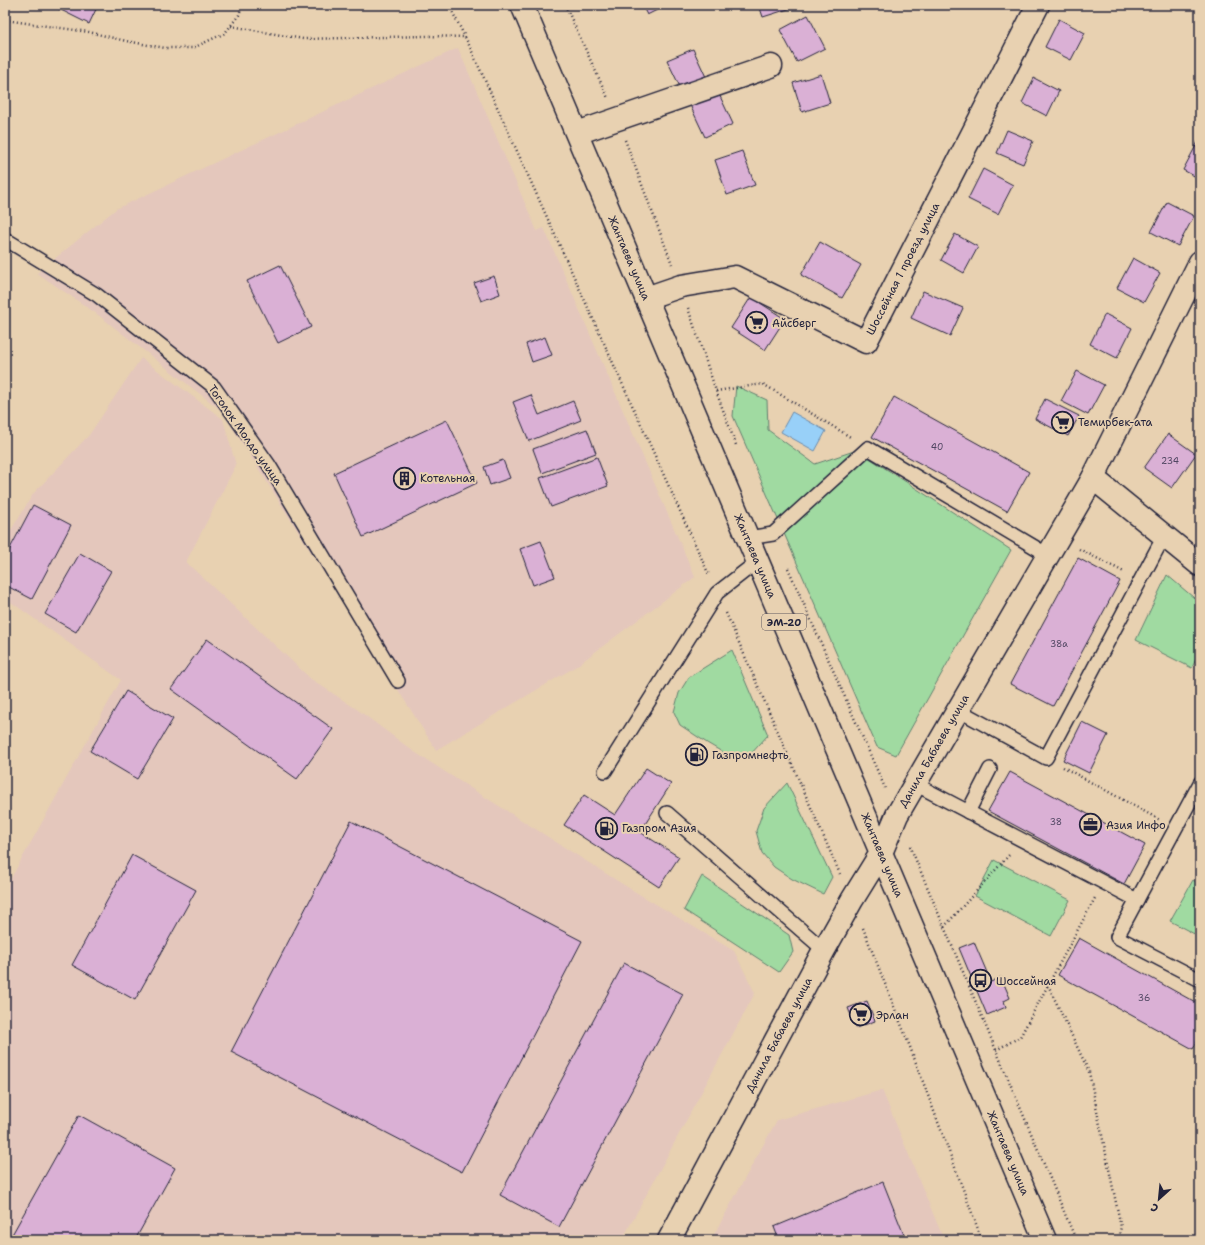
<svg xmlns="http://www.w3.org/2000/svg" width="1205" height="1245" viewBox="0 0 1205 1245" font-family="'Shantell Sans',sans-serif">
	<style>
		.built { fill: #e4c7bc }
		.green { fill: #a0daa1; stroke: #617e6e }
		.water { fill: #98d0f8; stroke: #698aac }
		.building { fill: #dab0d5; stroke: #22223b }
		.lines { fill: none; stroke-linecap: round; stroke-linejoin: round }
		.service-casing { stroke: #22223b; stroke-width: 16 }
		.minor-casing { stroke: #22223b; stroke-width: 25 }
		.primary-casing { stroke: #22223b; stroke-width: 25 }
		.path { stroke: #22223b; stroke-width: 2.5; stroke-dasharray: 1 3; stroke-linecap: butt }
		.service { stroke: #e8d1b1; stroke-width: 13 }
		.minor { stroke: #e8d1b1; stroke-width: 22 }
		.primary { stroke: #e8d1b1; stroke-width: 22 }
		.labels { text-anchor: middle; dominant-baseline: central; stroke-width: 4; stroke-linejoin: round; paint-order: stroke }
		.number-label { font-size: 9px; fill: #504662 }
		.shield { fill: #e8d1b1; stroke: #5d565e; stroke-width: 1 }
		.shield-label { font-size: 10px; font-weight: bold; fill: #22223b }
		.street-label { font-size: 11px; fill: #22223b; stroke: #e8d1b1 }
		.poi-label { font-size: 11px; fill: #22223b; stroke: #e8d1b1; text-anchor: start }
	</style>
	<rect width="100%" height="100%" fill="#e8d1b1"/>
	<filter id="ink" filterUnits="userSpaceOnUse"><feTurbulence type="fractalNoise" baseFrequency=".025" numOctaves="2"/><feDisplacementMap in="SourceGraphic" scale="8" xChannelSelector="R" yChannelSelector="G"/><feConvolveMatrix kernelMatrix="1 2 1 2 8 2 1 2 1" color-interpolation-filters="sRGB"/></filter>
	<g filter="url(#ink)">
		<g class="built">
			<polygon points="458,48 537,231 544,228 695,577 575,667 436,750 222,411 97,314 37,273 116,209"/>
			<polygon points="141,358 223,419 236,465 186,562 311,679 358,710 413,751 450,775 624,885 734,951 755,993 622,1240 5,1240 5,889 121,680 5,598 5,540 33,494 89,435"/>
			<polygon points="882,1090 944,1240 711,1240 777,1120"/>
		</g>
		<g class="green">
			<polygon points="736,386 767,400 768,430 815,464 857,450 1011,550 896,755 877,747 733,416"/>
			<polygon points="1167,575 1200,603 1200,650 1192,668 1136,640"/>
			<polygon points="732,650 768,735 750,755 734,759 707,743 680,725 674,712 679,693 689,677"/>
			<polygon points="787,783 832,877 823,894 792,879 774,867 762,853 756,831 764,808"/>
			<polygon points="994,860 1070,900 1051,936 975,896"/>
			<polygon points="702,876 789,935 793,952 779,972 684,910"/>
			<polygon points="1193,880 1200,884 1200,937 1170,921"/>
		</g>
		<polygon class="water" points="792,412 826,431 815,451 781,432"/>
		<g class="building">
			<polygon points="51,5 98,5 89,24"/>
			<polygon points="642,5 667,5 647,15"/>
			<polygon points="759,5 798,5 798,6 763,17"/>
			<polygon points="808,15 825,48 797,62 780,30"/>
			<polygon points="1059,19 1085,33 1071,60 1045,47"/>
			<polygon points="693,49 706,77 681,89 667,60"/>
			<polygon points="821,74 830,103 802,112 793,83"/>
			<polygon points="1034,78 1059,91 1047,116 1022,103"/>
			<polygon points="718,92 733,124 705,137 690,105"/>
			<polygon points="1007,130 1033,141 1023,164 997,153"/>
			<polygon points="1199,140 1200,141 1200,179 1183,170"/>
			<polygon points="742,151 755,185 727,195 715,160"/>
			<polygon points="983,169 1013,185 998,214 968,199"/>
			<polygon points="1167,202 1194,216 1178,246 1151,232"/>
			<polygon points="955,234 978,247 964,273 941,260"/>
			<polygon points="820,242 861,265 842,298 801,275"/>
			<polygon points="1133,258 1160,273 1144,302 1117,288"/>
			<polygon points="280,265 311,327 278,343 247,281"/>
			<polygon points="494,276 500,294 481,301 474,283"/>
			<polygon points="923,291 963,308 950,336 911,318"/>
			<polygon points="751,297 785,319 765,350 731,328"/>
			<polygon points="1105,314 1132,328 1117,358 1090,344"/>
			<polygon points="545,337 552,355 532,362 526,344"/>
			<polygon points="1077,371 1104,385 1088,415 1061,401"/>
			<polygon points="531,395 539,415 573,401 581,420 529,441 513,402"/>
			<polygon points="894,397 1029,472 1007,511 872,437"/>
			<polygon points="1045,399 1079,416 1068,436 1035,419"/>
			<polygon points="447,420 477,483 363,537 334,473"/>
			<polygon points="587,429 596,453 542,473 533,449"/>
			<polygon points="1168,434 1196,454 1172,488 1144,468"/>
			<polygon points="597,457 608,486 551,507 540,478"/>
			<polygon points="503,460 510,478 490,485 484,467"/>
			<polygon points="33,505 71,525 32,599 5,585 5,558"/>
			<polygon points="541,541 555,577 533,585 520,549"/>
			<polygon points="80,553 111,571 76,632 45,614"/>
			<polygon points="1078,558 1120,581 1053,706 1010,684"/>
			<polygon points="207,639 333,729 297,779 171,689"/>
			<polygon points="126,691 173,719 137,779 90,751"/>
			<polygon points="1082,722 1108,735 1089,773 1063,760"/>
			<polygon points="646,768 671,784 640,832 679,857 659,887 564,825 584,795 615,815"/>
			<polygon points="1010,772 1145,845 1124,884 988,811"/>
			<polygon points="351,821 582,941 462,1172 231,1052"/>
			<polygon points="1200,852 1200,863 1195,861"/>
			<polygon points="132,855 196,890 135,1000 72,965"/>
			<polygon points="1079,938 1200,1005 1200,1036 1193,1049 1058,975"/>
			<polygon points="974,942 991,982 1001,977 1010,998 1004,1001 1006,1007 987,1015 959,948"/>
			<polygon points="624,963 683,994 559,1227 500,1195"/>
			<polygon points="867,1001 875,1021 856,1028 848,1008"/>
			<polygon points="79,1115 175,1168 135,1240 9,1240"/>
			<polygon points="883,1182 906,1240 779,1240 774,1227"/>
		</g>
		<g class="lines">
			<defs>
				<g id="service">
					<polyline points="5,239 97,295 214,387 269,465 398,681"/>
					<polyline points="748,538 773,534 868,448 1048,555"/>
					<polyline points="958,710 1046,758 1164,536"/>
					<polyline points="605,771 717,593 758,561"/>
					<polyline points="1200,783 1117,937 1200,980"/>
					<polyline points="915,784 1137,900"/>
					<polyline points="968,812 990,769"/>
					<polyline points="667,813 824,950"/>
				</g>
				<g id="minor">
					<polyline points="577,133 771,66"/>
					<polyline points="646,298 681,286 735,277 866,342 1038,5"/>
					<polyline points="1093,478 1200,565"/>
					<polyline points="669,1240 824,950 852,900 881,853 897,815 1093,478 1200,262"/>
				</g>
				<polyline id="primary" points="522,5 1045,1240"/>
			</defs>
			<use href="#service" class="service-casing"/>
			<use href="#minor" class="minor-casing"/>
			<use href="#primary" class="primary-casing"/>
			<g class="path">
				<polyline points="449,5 469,45 709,575"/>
				<polyline points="565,5 608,98"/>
				<polyline points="5,20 89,32 126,41 165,48 193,48 225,33 239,15 242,5"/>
				<polyline points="231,26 303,39 426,36 465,37"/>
				<polyline points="625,140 672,264"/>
				<polyline points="688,308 716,391 736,445"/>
				<polyline points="716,391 763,384 852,438"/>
				<polyline points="1079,549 1124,572"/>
				<polyline points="788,568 885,788"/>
				<polyline points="726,613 840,874"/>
				<polyline points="1063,767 1160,820"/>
				<polyline points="910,846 1076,1240"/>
				<polyline points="944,927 1010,854"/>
				<polyline points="863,928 910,1047 982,1240"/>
				<polyline points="1048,985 1089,1072 1121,1227 1118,1240"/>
				<polyline points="996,1050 1020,1037 1095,898"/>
			</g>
			<use href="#service" class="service"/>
			<use href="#minor" class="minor"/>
			<use href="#primary" class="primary"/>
		</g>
	</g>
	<defs>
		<symbol id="supermarket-ring" viewBox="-11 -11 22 22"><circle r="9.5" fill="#e8d1b1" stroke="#22223b" stroke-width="1.5"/><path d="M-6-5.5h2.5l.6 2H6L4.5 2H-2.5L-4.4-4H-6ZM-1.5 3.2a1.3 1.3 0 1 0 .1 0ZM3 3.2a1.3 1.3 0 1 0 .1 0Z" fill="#22223b"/></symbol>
		<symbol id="building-ring" viewBox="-11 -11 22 22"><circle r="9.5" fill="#e8d1b1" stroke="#22223b" stroke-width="1.5"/><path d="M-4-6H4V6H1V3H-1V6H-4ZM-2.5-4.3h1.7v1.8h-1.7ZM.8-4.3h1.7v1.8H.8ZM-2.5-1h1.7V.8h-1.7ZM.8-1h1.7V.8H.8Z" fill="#22223b"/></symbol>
		<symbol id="fuel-ring" viewBox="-11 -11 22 22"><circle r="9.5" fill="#e8d1b1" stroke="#22223b" stroke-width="1.5"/><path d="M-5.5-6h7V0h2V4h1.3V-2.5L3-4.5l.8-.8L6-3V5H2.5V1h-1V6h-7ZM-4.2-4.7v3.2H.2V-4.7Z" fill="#22223b"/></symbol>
		<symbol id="office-ring" viewBox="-11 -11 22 22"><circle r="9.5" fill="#e8d1b1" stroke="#22223b" stroke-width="1.5"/><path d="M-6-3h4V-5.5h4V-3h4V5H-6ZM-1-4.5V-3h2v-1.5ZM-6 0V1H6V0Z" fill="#22223b"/></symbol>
		<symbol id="bus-ring" viewBox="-11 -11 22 22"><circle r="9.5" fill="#e8d1b1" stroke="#22223b" stroke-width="1.5"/><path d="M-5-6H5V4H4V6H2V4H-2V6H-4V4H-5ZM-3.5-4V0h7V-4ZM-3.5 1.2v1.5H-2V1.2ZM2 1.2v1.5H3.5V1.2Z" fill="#22223b"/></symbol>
	</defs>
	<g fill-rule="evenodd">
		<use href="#supermarket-ring" x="744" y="310" width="25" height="25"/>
		<use href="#supermarket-ring" x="1050" y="410" width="25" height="25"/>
		<use href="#building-ring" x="392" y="466" width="25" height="25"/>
		<use href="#fuel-ring" x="684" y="742" width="25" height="25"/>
		<use href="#office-ring" x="1078" y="812" width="25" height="25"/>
		<use href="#fuel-ring" x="594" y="816" width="25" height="25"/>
		<use href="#bus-ring" x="968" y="968" width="25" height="25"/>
		<use href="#supermarket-ring" x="848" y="1002" width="25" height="25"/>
	</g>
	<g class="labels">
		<g class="number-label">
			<text x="937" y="447">40</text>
			<text x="1170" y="461">234</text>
			<text x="1059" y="644">38а</text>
			<text x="1056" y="822">38</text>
			<text x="1144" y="998">36</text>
		</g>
		<rect class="shield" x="762" y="614" width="44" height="16" rx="3"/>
		<g class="shield-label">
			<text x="784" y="622">ЭМ-20</text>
		</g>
		<g class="street-label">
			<text transform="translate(629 258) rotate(67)">Жантаева улица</text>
			<text transform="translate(903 269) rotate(-63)">Шоссейная 1 проезд улица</text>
			<text transform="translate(245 435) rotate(55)">Тоголок Молдо улица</text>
			<text transform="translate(755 556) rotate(67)">Жантаева улица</text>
			<text transform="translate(934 751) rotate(-60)">Данила Бабаева улица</text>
			<text transform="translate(882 855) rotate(67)">Жантаева улица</text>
			<text transform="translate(779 1035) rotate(-62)">Данила Бабаева улица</text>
			<text transform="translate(1008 1153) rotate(67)">Жантаева улица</text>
		</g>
		<g class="poi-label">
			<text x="772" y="323">Айсберг</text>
			<text x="1078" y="422">Темирбек-ата</text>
			<text x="420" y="478">Котельная</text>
			<text x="712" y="755">Газпромнефть</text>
			<text x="1106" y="825">Азия Инфо</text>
			<text x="622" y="828">Газпром Азия</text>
			<text x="996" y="981">Шоссейная</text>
			<text x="876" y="1015">Эрлан</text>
		</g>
	</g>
	<rect width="1205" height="1245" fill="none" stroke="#e8d1b1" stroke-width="20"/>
	<rect x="10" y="10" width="1185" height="1225" fill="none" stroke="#22223b" stroke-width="1.5" filter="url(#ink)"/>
	<g transform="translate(1159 1199) rotate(207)" stroke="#e8d1b1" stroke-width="3" paint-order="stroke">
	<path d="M0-3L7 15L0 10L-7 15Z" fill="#22223b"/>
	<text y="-6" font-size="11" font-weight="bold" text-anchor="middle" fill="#22223b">С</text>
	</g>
</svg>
